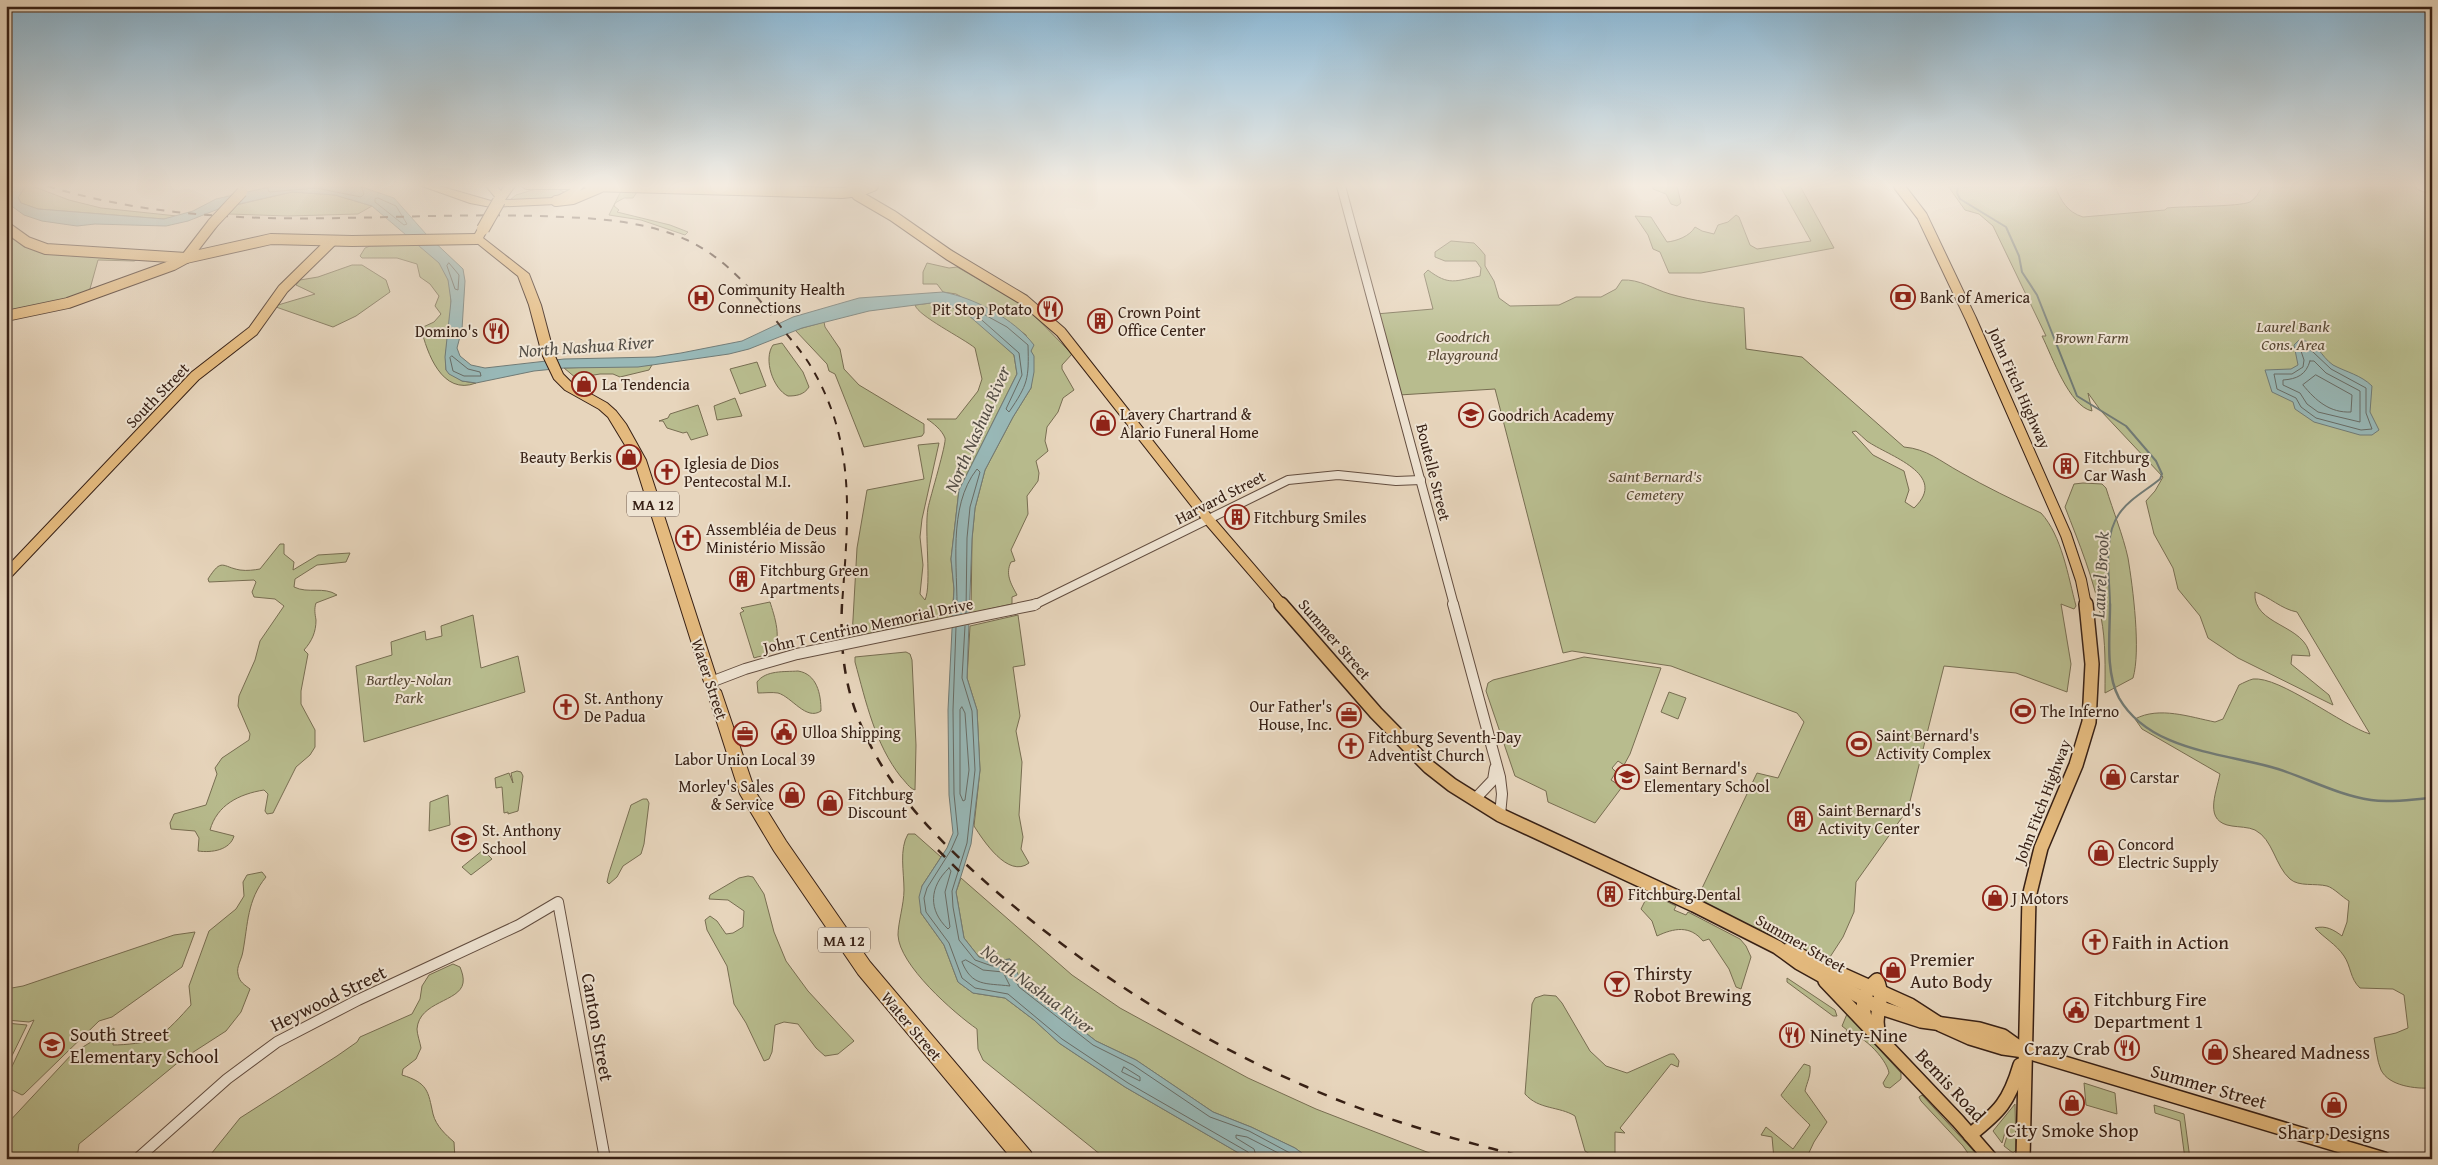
<svg xmlns="http://www.w3.org/2000/svg" width="2438" height="1165" viewBox="0 0 2438 1165" font-family="'Gentium Book Plus',serif">
	<style>
		.green { fill: #b8bc8e; stroke: #786e52; fill-rule: evenodd }
		.water { fill: #98b8b7; stroke: #717b76 }
		.lines { fill: none; stroke-linecap: round; stroke-linejoin: round }
		.shore { stroke: #686c66; stroke-width: 1 }
		.stream-far1 { stroke: #717b76; stroke-width: 2 }
		.stream { stroke: #717b76; stroke-width: 2.5 }
		.minor-far1-casing { stroke: #634d3f; stroke-width: 10 }
		.minor-casing { stroke: #634d3f; stroke-width: 12 }
		.major-far1-casing { stroke: #372015; stroke-width: 12 }
		.major-casing { stroke: #372015; stroke-width: 16 }
		.highway-casing { stroke: #372015; stroke-width: 2 }
		.minor-far1 { stroke: #efe4d3; stroke-width: 8 }
		.minor { stroke: #efe4d3; stroke-width: 10 }
		.major-far1 { stroke: #e4ba7e; stroke-width: 10 }
		.major { stroke: #e4ba7e; stroke-width: 13 }
		.highway { fill: #e4ba7e; fill-rule: evenodd }
		.rail-far1 { stroke: #372015; stroke-width: 2; stroke-dasharray: 8 8; stroke-linecap: butt }
		.rail { stroke: #372015; stroke-width: 2.5; stroke-dasharray: 10 10; stroke-linecap: butt }
		.minor-bridge-casing { stroke: #634d3f; stroke-width: 12; stroke-linecap: butt }
		.major-bridge-casing { stroke: #372015; stroke-width: 12; stroke-linecap: butt }
		.highway-bridge-casing { stroke: #372015; stroke-width: 14; stroke-linecap: butt }
		.minor-bridge { stroke: #efe4d3; stroke-width: 10 }
		.major-bridge { stroke: #e4ba7e; stroke-width: 10 }
		.highway-bridge { stroke: #e4ba7e; stroke-width: 12 }
		.labels { text-anchor: middle; dominant-baseline: central; stroke-width: 4; stroke-linejoin: round; paint-order: stroke }
		.shield { fill: #efe4d3; stroke: #6e5b4e; stroke-width: 1 }
		.shield-label { font-size: 15px; font-weight: bold; fill: #372015 }
		.poi-label { font-size: 16px; fill: #372015; stroke: #efe4d3; text-anchor: start }
		.park-label { font-size: 16px; font-style: italic; fill: #574733; stroke: #efe4d3 }
		.street-label { font-size: 16px; fill: #372015; stroke: #efe4d3 }
		.water-label { font-size: 18px; font-style: italic; fill: #544e46; stroke: #efe4d3 }
		.near-poi-label { font-size: 19px; fill: #372015; stroke: #efe4d3; text-anchor: start }
		.near-street-label { font-size: 19px; fill: #372015; stroke: #efe4d3 }
	</style>
	<rect width="100%" height="100%" fill="#e7d5bc"/>
	<filter id="stains"><feTurbulence type="fractalNoise" baseFrequency=".004" numOctaves="4"/><feColorMatrix values="0 0 0 0 .2 0 0 0 0 .09 0 0 0 0 .02 0 0 0 .5 -.17"/></filter>
	<radialGradient id="worn" r=".72"><stop offset=".6" stop-color="#630" stop-opacity="0"/><stop offset="1" stop-color="#630" stop-opacity=".3"/></radialGradient>
	<g class="green">
		<polygon points="26,186 32,186 69,200 101,208 177,216 164,219 38,209 21,203 18,197"/>
		<polygon points="1653,186 1677,186 1681,203 1677,206 1671,204 1666,194 1653,189"/>
		<path d="M1780,186h20l34,62 -133,25h-32l-9,-21 -7,-3 -5,-14 -13,-19 16,1 16,25c10,-1 23,-6 28,-15l7,4 12,3 4,-9 10,-3 8,-7 3,2 11,28 7,4 54,-8z"/>
		<path d="M1948,186h107c6,15 12,26 28,31l82,-7 2,-2c17,-2 71,-1 83,-6 6,-4 9,-9 12,-16h155l15,5v897c-17,1 -43,-2 -51,-18 -4,-9 -5,-22 -7,-32l22,-5 12,-5 -4,-33 -11,-6 -33,-1c-10,-9 -9,-22 -16,-32 -8,-12 -20,-18 -29,-28 11,-3 19,2 27,8l5,-14 2,-21c-7,-4 -15,-13 -22,-15 -12,-3 -28,1 -37,-7 -15,-13 -17,-40 -35,-49 -6,-3 -17,-3 -23,-4 -29,-4 -16,-32 -12,-52l-78,-45 -7,-10c24,-13 55,-2 80,3l8,-3 16,-34c4,-2 10,-5 14,-6 27,-3 90,47 117,55l-73,-122c-16,-3 -27,-15 -42,-20 -3,34 51,32 55,64l-18,-1 -1,9 38,31 4,10 -95,-47 -30,-20 -8,-22 -22,-27 -5,-21 -19,-34 -8,-33 9,-10 8,-14 -62,-66 -13,-18 4,18c-23,-5 -40,-55 -50,-75h4l-53,-110 -14,-12 -14,-4z"/>
		<polygon points="536,189 558,189 564,192 554,198 510,200 516,195"/>
		<polygon points="621,191 637,192 633,198 624,198 615,203 614,206 619,210 617,212 670,225 688,232 685,235 641,220 609,215"/>
		<polygon points="292,192 335,195 372,206 358,214 288,216 229,214 236,205"/>
		<path d="M6,234c40,28 91,22 137,24l-9,3 -36,-1 -10,36 -82,20z"/>
		<path d="M1451,241l23,2 6,6 5,6v11l9,15 5,17 11,8 49,-1 17,-8h25l15,-8 6,-9c18,-1 31,9 48,14 24,7 49,10 74,14l2,41 56,8 102,90c23,2 36,14 56,25 26,15 53,28 81,41 21,23 27,63 35,93l-2,3 -13,-5 10,60 -4,28 -51,-19 -72,-7 -36,143 -52,73 -2,30 -11,25 -24,37 -125,-69 63,-132 21,5 26,-56 -7,-9 -126,-47 -99,-15 -9,2 -68,-264 -96,6 -23,-81 57,-5 -9,-35 4,-4c21,16 27,11 52,6l1,-8 -5,-7h-31l-10,-4v-5zM1856,431c4,3 7,7 11,10 21,15 83,33 47,67l-9,-6 4,-12 -5,-19 -31,-16 -21,-23z"/>
		<path d="M418,245c6,5 16,11 21,17 24,30 4,75 7,108l16,11 14,2c-34,13 -49,-30 -55,-55l13,-6 7,-8 -6,-8 4,-10 -9,-12 -10,-7 -3,-13 -20,-6h-35l-2,-2 5,-8 5,-2z"/>
		<path d="M927,263l22,5 8,-1 68,39 47,48 -10,11v4l12,21 -11,8 -5,14 -11,15 -2,14 3,10 -12,10 3,12 -1,8 -11,15 1,18 -17,36 4,11 -4,1c-6,12 0,22 6,33l-5,2v7l-41,9 1,-74 3,-31 10,-38 28,-53 18,-29v-37l-5,-16 -16,-12 -54,-29 -13,-2 -6,-8h-14v-12z"/>
		<polygon points="352,265 362,265 386,280 390,292 356,316 333,327 276,307 278,305 315,294 296,285 300,280 318,277"/>
		<path d="M931,303l22,5 14,6 25,20 22,21 3,19 -58,116 -8,69 3,30 -2,28 -100,20 5,-89 10,-58 57,-11 -6,-34 21,-2 -17,76 -2,18 3,28 -3,29 5,6c7,-15 -1,-69 3,-92 2,-10 19,-66 17,-70 -3,-8 -12,-15 -18,-19h29l22,-28 4,-12 -7,-31c-12,-10 -57,-32 -60,-43z"/>
		<polygon points="824,322 825,327 840,349 844,369 859,385 924,424 924,433 922,436 864,447 835,374 829,371 827,364 795,330"/>
		<path d="M782,343l21,29 6,15c-5,8 -13,9 -21,9 -15,-7 -25,-37 -15,-51z"/>
		<polygon points="757,362 766,386 740,394 730,369"/>
		<polygon points="652,365 649,370 620,377 613,374 600,374 576,378 564,368"/>
		<polygon points="735,398 742,416 717,420 714,406"/>
		<polygon points="698,405 708,435 691,440 687,432 683,433 667,428 663,421 659,421 668,418 670,414"/>
		<path d="M2083,483l19,1 4,4c7,23 17,47 22,70 5,30 13,93 5,120l-28,15c0,-25 1,-51 -4,-76 -7,-38 -22,-74 -36,-110l9,-23z"/>
		<path d="M280,544h4v10l10,8 -1,8 25,-15 32,-2 -4,9 -29,3 -22,14 -1,8c14,7 30,-1 43,8l-21,8c-2,6 -1,11 0,17 0,12 -4,21 -12,30l4,4 -7,37v13l14,26v17l-5,8 -14,12 -23,46 -6,1 -2,-3 3,-17 -4,-4c-25,4 -47,15 -54,40l24,6c-4,14 -22,17 -36,15l1,-13 -4,-7 -24,-2 -1,-6 4,-9 32,-9 11,-31 -2,-6 7,-10 27,-18 1,-6 -12,-28 1,-10 16,-36 5,-19 24,-35 -9,-7 -21,-2 -2,-5 4,-10 -2,-2 -45,2 -1,-3c14,-22 14,-12 32,-9 7,1 14,0 20,-1z"/>
		<path d="M770,602c4,13 14,40 0,51 -4,3 -11,3 -16,5l-14,-45 4,-2 -3,-3z"/>
		<polygon points="473,615 481,668 518,656 525,692 364,742 356,666 392,655 391,642 425,631 426,640 442,636 441,626"/>
		<path d="M1018,615l7,50 -12,2 7,49 -4,15 6,31 -3,53 4,22 -2,12 8,14c-21,16 -46,-23 -55,-37l6,-56 -3,-60 -10,-32 3,-52z"/>
		<path d="M906,652l4,2 2,6 4,85 -1,45c-6,-2 -9,-8 -14,-13 -26,-33 -35,-75 -46,-115v-5z"/>
		<polygon points="1584,657 1661,668 1630,754 1624,765 1618,761 1612,768 1616,772 1611,780 1622,787 1595,823 1548,802 1546,791 1515,776 1486,691 1488,683 1493,680"/>
		<path d="M798,671c19,3 23,23 23,40 -15,10 -29,-14 -43,-18 -6,-1 -14,0 -20,0l-1,-11c9,-12 27,-10 41,-11z"/>
		<polygon points="1669,692 1686,698 1678,719 1661,712"/>
		<polygon points="517,771 521,772 523,776 518,811 508,814 508,812 504,813 502,787 496,788 495,778 509,773 513,783 511,773"/>
		<polygon points="448,795 450,825 429,831 430,802"/>
		<polygon points="643,799 647,799 649,803 644,844 641,854 623,866 617,877 609,884 607,882 609,873 631,805"/>
		<path d="M908,834h7l26,23 -19,29 -1,27 23,32 14,37 15,11 32,5 29,22 25,23 66,44 124,72h-143l-123,-99 -5,-11 -1,-20c-23,-16 -78,-64 -79,-94 0,-12 6,-31 6,-45 0,-18 -5,-41 4,-56z"/>
		<polygon points="483,850 492,859 471,875 462,867"/>
		<path d="M262,872l4,5c-19,23 -18,47 -23,74 -1,8 -7,16 -5,23 1,8 7,11 12,15l-9,23 -15,19 -45,29 -102,84 -2,15h-71v-34l67,-72 41,-25 -1,17c11,0 35,-2 43,-7 13,-8 25,-22 35,-33l-2,-19 20,-55 27,-22 8,-13 -1,-14 4,-7z"/>
		<polygon points="748,876 753,877 764,894 774,932 786,961 808,991 854,1041 838,1054 825,1056 816,1048 798,1024 784,1022 775,1025 772,1052 769,1059 764,1061 746,1023 734,1004 727,966 707,930 705,920 710,916 717,921 726,934 733,933 743,927 744,911 728,900 709,899 710,895 739,878"/>
		<polygon points="961,878 1072,975 1120,1008 1248,1078 1316,1109 1445,1159 1310,1159 1295,1148 1251,1127 1213,1112 1136,1060 1096,1041 1023,984 1010,959 993,961 979,957 964,938 956,892"/>
		<path d="M1649,893l27,13 -2,4 12,5 2,-3 52,27 6,7 5,11 -10,32 -5,-2 -7,-18 -20,-30 -6,2c-13,-16 -29,-13 -46,-5l-5,-15 -11,-12z"/>
		<polygon points="195,932 182,967 112,1017 99,1021 24,1094 22,1095 6,1087 6,1079 34,1020 29,1022 6,1020 6,989 23,986 174,935"/>
		<path d="M453,964l7,3c2,5 4,11 3,16 -3,19 -44,18 -46,46 0,5 3,13 4,19l-5,11 -13,10 -1,6c26,8 26,16 31,39 3,12 13,21 21,28l1,17h-248l33,-41 97,-62 20,-14 3,-5 52,-23 8,-15 2,-13 7,-11z"/>
		<polygon points="1787,978 1835,1010 1837,1016 1833,1016 1787,982"/>
		<path d="M1544,995l12,1 6,7 28,48 16,15 21,7 43,-19h4l5,7 -1,6 -7,-3 -51,64 5,5 -10,-1v25l7,2h-24l-13,-8 -10,-35c-16,-10 -36,-6 -50,-22l7,-90 3,-6z"/>
		<path d="M1847,1014l54,59v6l-11,9 -5,-1 -2,-4 6,-10c-2,-14 -30,-44 -45,-39l3,-4 -5,-4z"/>
		<polygon points="6,1023 27,1025 6,1068"/>
		<path d="M1804,1064l6,2c1,10 -3,16 -5,25l22,31 -13,20 -8,17h-32l-2,-22 -11,-2 5,-8 27,22 17,-24c-4,-4 -28,-27 -29,-30z"/>
		<polygon points="2084,1083 2115,1093 2117,1114 2086,1105"/>
		<polygon points="1922,1095 1981,1159 1972,1159 1963,1146 1921,1101 1919,1097"/>
		<polygon points="2015,1104 2016,1150 2013,1153 2004,1146 2010,1126 2007,1125 2002,1143 1993,1131"/>
		<polygon points="2154,1105 2184,1114 2190,1159 2185,1159 2180,1121 2155,1113"/>
	</g>
	<g class="water">
		<path d="M6,186h20l-8,12 3,5 17,6 126,10 29,-8 23,-12 58,-13h85l35,12 32,36 37,35 2,12 -3,48 -5,19 3,8 11,9 14,3 79,-9 91,-2 26,-4 61,-12 51,-24 66,-19 84,-6c32,6 71,27 91,53l-3,6 3,5v16l-3,16 -18,29 -28,53 -10,38 -3,31 -5,139 10,32 3,60 -9,74 -15,48 8,46 15,19 14,4 17,-2 13,25 73,57 40,19 77,52 38,15 44,21 15,11h-61l-124,-72 -66,-44 -25,-23 -29,-22 -32,-5 -15,-11 -14,-37 -23,-32 -2,-16 3,-11 25,-38 6,-15 -4,-38 -1,-85 6,-121 -3,-30 8,-69 58,-116 -3,-19 -47,-41 -14,-6 -22,-5 -62,8 -67,17 -53,21 -20,5 -91,13 -74,1 -30,3 -58,12 -14,-2 -13,-7 -3,-4 -1,-13 6,-56 -3,-21 -9,-17 -67,-57 -37,-11 -43,-3 -71,16 -33,13 -22,5 -71,-2 -18,2 -35,-5 -18,-6 -18,-13z"/>
		<path d="M2299,340c19,1 21,16 34,25 13,7 28,10 39,21l-2,26 9,18 -7,5h-12l-46,-13 -19,-13 -2,-7 -21,-10 -7,-22 26,-1 7,-4 -4,-20z"/>
	</g>
	<g class="lines">
		<g class="shore">
			<polyline points="267,186 269,192 316,188 361,197 364,194 361,186"/>
			<polygon points="378,198 396,206 407,224 404,225 375,202 375,199"/>
			<polygon points="449,263 459,275 458,290 455,289 447,266"/>
			<path d="M976,310l31,17 21,18c1,34 0,39 -19,67l-3,-3 16,-34 -3,-22 -44,-39z"/>
			<polygon points="2303,346 2313,352 2331,369 2366,388 2366,413 2372,429 2361,430 2316,418 2301,407 2296,398 2277,389 2274,374 2292,374 2303,367 2304,360 2300,348"/>
			<polygon points="452,356 468,369 480,372 481,376 464,376 453,371 450,358"/>
			<path d="M2310,361h4l12,12 34,18v31l-42,-10 -11,-8 -7,-11 -17,-8v-5c14,-1 23,-5 27,-19z"/>
			<path d="M2316,375l36,20 -1,17c-21,1 -35,-11 -48,-27z"/>
			<path d="M957,614c1,-46 -10,-107 20,-145l3,3 -10,35 -3,31 -1,75"/>
			<polyline points="965,626 962,678 972,711 975,770 967,843 952,891 953,907 959,940 975,960 992,966 1007,965 1019,987 1093,1045 1133,1065 1210,1117 1249,1131 1301,1159"/>
			<polyline points="956,627 953,710 954,794 958,834 951,850 927,888 924,898 926,912 949,943 962,978 975,988 1008,994 1062,1039 1128,1083 1248,1152 1251,1159"/>
			<polygon points="962,707 965,713 969,770 965,800 963,801 960,794 960,710"/>
			<path d="M949,868l2,3 -6,21 5,35 -2,2c-20,-19 -19,-42 1,-61z"/>
			<path d="M966,960l17,10 20,2 7,14c-24,-3 -38,1 -48,-24z"/>
			<polygon points="1124,1067 1140,1077 1140,1081 1122,1072"/>
			<polyline points="1257,1159 1254,1149 1236,1138 1236,1135 1247,1137 1290,1159"/>
		</g>
		<path class="stream-far1" d="M1958,186l-1,7 3,6 46,28 13,29 3,16 15,23 40,101 49,30 30,35 6,13 -2,5c-13,11 -31,20 -41,35 -17,24 -9,64 -9,91"/>
		<path class="stream" d="M2110,604c0,29 -5,68 9,94 31,54 107,55 159,71 31,10 60,26 93,31 21,3 41,-1 61,-2"/>
		<defs>
			<g id="minor-far1">
				<polyline points="1341,186 1454,605"/>
				<polyline points="2421,186 2432,190"/>
				<polyline points="1034,605 1288,480 1338,475 1396,481 1421,480"/>
			</g>
			<g id="minor">
				<polyline points="1453,604 1500,777 1502,794 1500,815"/>
				<polyline points="1034,605 1036,604"/>
				<polyline points="711,682 745,669 797,654"/>
				<polyline points="1474,800 1493,780 1495,768"/>
				<polyline points="137,1159 227,1079 277,1042 358,1000 519,925 558,902 605,1159"/>
			</g>
			<g id="major-far1">
				<polyline points="590,186 842,193 860,191 873,186"/>
				<polyline points="851,186 857,195 893,216 949,255 1024,300 1061,332 1208,519 1282,605"/>
				<polyline points="1899,186 1922,216 1971,319 2066,535 2081,580 2086,605"/>
				<polyline points="556,201 573,199 599,188"/>
				<polyline points="6,227 27,242 46,249 186,258"/>
				<polyline points="186,258 213,223"/>
				<polyline points="6,316 68,303 173,265 186,258 271,239 352,241 477,239"/>
				<polyline points="6,575 195,376 253,331 283,289 332,241"/>
			</g>
			<g id="major">
				<polyline points="1281,604 1376,713 1429,767 1452,785 1500,815 1694,905 1777,947 1799,963 1878,1007 1921,1021 1979,1029 2003,1036 2024,1051"/>
				<polyline points="1788,950 1910,1005 1941,1025 1970,1038 2003,1048 2024,1051 2384,1159"/>
				<polyline points="1825,981 1958,1121 1991,1159"/>
				<path d="M1867,1023c-7,-17 -4,-31 10,-43 10,22 -6,35 3,56"/>
				<path d="M1970,1135c30,-24 39,-33 50,-70"/>
				<polyline points="2023,1159 2029,897 2041,848 2076,765 2089,722 2092,664 2086,604"/>
			</g>
			<g id="highway">
				<polygon points="422,186 439,186 491,201 496,198 486,186 497,186 501,191 504,186 515,186 505,200 554,198 571,189 526,189 521,186 584,186 575,197 556,204 491,207 470,203"/>
				<polygon points="483,226 488,229 483,238 529,274 541,305 554,354 563,374 573,384 607,403 616,411 626,424 646,460 718,682 716,686 721,691 755,791 786,841 870,962 1031,1152 1033,1159 1012,1159 858,974 774,851 740,794 707,691 709,687 704,682 634,460 608,417 599,409 565,390 554,379 542,354 529,305 518,276 472,239 479,227"/>
			</g>
		</defs>
		<use href="#minor-far1" class="minor-far1-casing"/>
		<use href="#minor" class="minor-casing"/>
		<use href="#major-far1" class="major-far1-casing"/>
		<use href="#major" class="major-casing"/>
		<use href="#highway" class="highway-casing"/>
		<use href="#minor-far1" class="minor-far1"/>
		<use href="#minor" class="minor"/>
		<use href="#major-far1" class="major-far1"/>
		<use href="#major" class="major"/>
		<use href="#highway" class="highway"/>
		<path class="rail-far1" d="M47,186c96,29 193,34 293,32 66,-1 132,-4 199,-2 50,2 102,3 148,24 40,19 67,52 94,87 11,14 23,27 32,43 44,76 35,151 29,235"/>
		<g class="rail">
			<path d="M842,604c-2,42 2,82 19,121 28,68 83,121 137,168 94,80 196,145 309,194 72,32 149,53 226,72"/>
			<polyline points="938,850 966,878"/>
		</g>
		<defs>
			<polyline id="minor-bridge" points="797,654 1034,605"/>
			<polyline id="major-bridge" points="213,223 242,192"/>
			<polyline id="highway-bridge" points="483,229 499,201"/>
		</defs>
		<use href="#minor-bridge" class="minor-bridge-casing"/>
		<use href="#major-bridge" class="major-bridge-casing"/>
		<use href="#highway-bridge" class="highway-bridge-casing"/>
		<use href="#minor-bridge" class="minor-bridge"/>
		<use href="#major-bridge" class="major-bridge"/>
		<use href="#highway-bridge" class="highway-bridge"/>
	</g>
	<linearGradient id="sky" x2="0" y2="1"><stop stop-color="#88b6d4"/><stop offset="0.53" stop-color="#f4ece1"/><stop offset="1" stop-color="#f4ece1" stop-opacity="0"/></linearGradient>
	<rect width="2438" height="350" fill="url(#sky)"/>
	<defs>
		<symbol id="bank-ring" viewBox="-11 -11 22 22"><circle r="9.5" fill="#efe4d3" stroke="#8f2418" stroke-width="1.5"/><path d="M-6-4H6V4H-6ZM0-2.3a2.3 2.3 0 1 0 0 4.6a2.3 2.3 0 1 0 0-4.6Z" fill="#8f2418"/></symbol>
		<symbol id="hospital-ring" viewBox="-11 -11 22 22"><circle r="9.5" fill="#efe4d3" stroke="#8f2418" stroke-width="1.5"/><path d="M-5-5h3v3.5h4V-5h3V5h-3V1.5h-4V5h-3Z" fill="#8f2418"/></symbol>
		<symbol id="restaurant-ring" viewBox="-11 -11 22 22"><circle r="9.5" fill="#efe4d3" stroke="#8f2418" stroke-width="1.5"/><path d="M-5-6h1v4h1v-4h1v4h1v-4h1v5L-1.5 .5V6h-2V.5L-5-1ZM5-6V6H3V1.5H1.5Q1.5-4 5-6Z" fill="#8f2418"/></symbol>
		<symbol id="building-ring" viewBox="-11 -11 22 22"><circle r="9.5" fill="#efe4d3" stroke="#8f2418" stroke-width="1.5"/><path d="M-4-6H4V6H1V3H-1V6H-4ZM-2.5-4.3h1.7v1.8h-1.7ZM.8-4.3h1.7v1.8H.8ZM-2.5-1h1.7V.8h-1.7ZM.8-1h1.7V.8H.8Z" fill="#8f2418"/></symbol>
		<symbol id="shop-ring" viewBox="-11 -11 22 22"><circle r="9.5" fill="#efe4d3" stroke="#8f2418" stroke-width="1.5"/><path d="M-5-2.5h2.3a2.7 3.5 0 0 1 5.4 0H5L5.5 6h-11ZM-1.5-2.5h3a1.5 2.3 0 0 0-3 0Z" fill="#8f2418"/></symbol>
		<symbol id="school-ring" viewBox="-11 -11 22 22"><circle r="9.5" fill="#efe4d3" stroke="#8f2418" stroke-width="1.5"/><path d="M0-5L7-2L0 1L-7-2ZM-4 1L0 2.5L4 1V4Q0 6-4 4Z" fill="#8f2418"/></symbol>
		<symbol id="church-ring" viewBox="-11 -11 22 22"><circle r="9.5" fill="#efe4d3" stroke="#8f2418" stroke-width="1.5"/><path d="M-1.2-6h2.4v3.5h3.3v2.4h-3.3V6h-2.4V-.1h-3.3v-2.4h3.3Z" fill="#8f2418"/></symbol>
		<symbol id="stadium-ring" viewBox="-11 -11 22 22"><circle r="9.5" fill="#efe4d3" stroke="#8f2418" stroke-width="1.5"/><path d="M0-5a6.5 5 0 1 0 0 10a6.5 5 0 1 0 0-10ZM-3.5-1.8h7v3.6h-7Z" fill="#8f2418"/></symbol>
		<symbol id="office-ring" viewBox="-11 -11 22 22"><circle r="9.5" fill="#efe4d3" stroke="#8f2418" stroke-width="1.5"/><path d="M-6-3h4V-5.5h4V-3h4V5H-6ZM-1-4.5V-3h2v-1.5ZM-6 0V1H6V0Z" fill="#8f2418"/></symbol>
		<symbol id="civic-ring" viewBox="-11 -11 22 22"><circle r="9.5" fill="#efe4d3" stroke="#8f2418" stroke-width="1.5"/><path d="M-.6-6.5H3V-4.5H.6V-3L4-1V1h2V6H-6V1h2V-1L-.6-3ZM-1.2 2.5V6h2.4V2.5Z" fill="#8f2418"/></symbol>
		<symbol id="bar-ring" viewBox="-11 -11 22 22"><circle r="9.5" fill="#efe4d3" stroke="#8f2418" stroke-width="1.5"/><path d="M-6-5H6L.8 .8V4.5H3.5V6h-7V4.5H-.8V.8Z" fill="#8f2418"/></symbol>
	</defs>
	<g fill-rule="evenodd">
		<use href="#bank-ring" x="1889" y="283" width="28" height="28"/>
		<use href="#hospital-ring" x="687" y="284" width="28" height="28"/>
		<use href="#restaurant-ring" x="1036" y="295" width="28" height="28"/>
		<use href="#building-ring" x="1086" y="307" width="28" height="28"/>
		<use href="#restaurant-ring" x="482" y="317" width="28" height="28"/>
		<use href="#shop-ring" x="570" y="370" width="28" height="28"/>
		<use href="#school-ring" x="1457" y="401" width="28" height="28"/>
		<use href="#shop-ring" x="1089" y="409" width="28" height="28"/>
		<use href="#shop-ring" x="615" y="443" width="28" height="28"/>
		<use href="#building-ring" x="2052" y="452" width="28" height="28"/>
		<use href="#church-ring" x="653" y="458" width="28" height="28"/>
		<use href="#building-ring" x="1223" y="503" width="28" height="28"/>
		<use href="#church-ring" x="674" y="524" width="28" height="28"/>
		<use href="#building-ring" x="728" y="565" width="28" height="28"/>
		<use href="#church-ring" x="552" y="693" width="28" height="28"/>
		<use href="#stadium-ring" x="2009" y="697" width="28" height="28"/>
		<use href="#office-ring" x="1335" y="701" width="28" height="28"/>
		<use href="#civic-ring" x="770" y="718" width="28" height="28"/>
		<use href="#office-ring" x="731" y="720" width="28" height="28"/>
		<use href="#stadium-ring" x="1845" y="730" width="28" height="28"/>
		<use href="#church-ring" x="1337" y="732" width="28" height="28"/>
		<use href="#school-ring" x="1613" y="763" width="28" height="28"/>
		<use href="#shop-ring" x="2099" y="763" width="28" height="28"/>
		<use href="#shop-ring" x="778" y="781" width="28" height="28"/>
		<use href="#shop-ring" x="816" y="789" width="28" height="28"/>
		<use href="#building-ring" x="1786" y="805" width="28" height="28"/>
		<use href="#school-ring" x="450" y="825" width="28" height="28"/>
		<use href="#shop-ring" x="2087" y="839" width="28" height="28"/>
		<use href="#building-ring" x="1596" y="880" width="28" height="28"/>
		<use href="#shop-ring" x="1981" y="884" width="28" height="28"/>
		<use href="#church-ring" x="2081" y="928" width="28" height="28"/>
		<use href="#shop-ring" x="1879" y="956" width="28" height="28"/>
		<use href="#bar-ring" x="1603" y="970" width="28" height="28"/>
		<use href="#civic-ring" x="2062" y="996" width="28" height="28"/>
		<use href="#restaurant-ring" x="1778" y="1021" width="28" height="28"/>
		<use href="#school-ring" x="38" y="1031" width="28" height="28"/>
		<use href="#restaurant-ring" x="2113" y="1034" width="28" height="28"/>
		<use href="#shop-ring" x="2201" y="1038" width="28" height="28"/>
		<use href="#shop-ring" x="2058" y="1089" width="28" height="28"/>
		<use href="#shop-ring" x="2320" y="1091" width="28" height="28"/>
	</g>
	<g class="labels">
		<g class="shield">
			<rect x="627" y="491.5" width="52" height="25" rx="4"/>
			<rect x="818" y="927.5" width="52" height="25" rx="4"/>
		</g>
		<g class="shield-label">
			<text x="653" y="504">MA 12</text>
			<text x="844" y="940">MA 12</text>
		</g>
		<g class="poi-label">
			<text x="718" y="289">Community Health<tspan x="718" dy="18">Connections</tspan></text>
			<text x="1920" y="297">Bank of America</text>
			<text x="1032" y="309" text-anchor="end">Pit Stop Potato</text>
			<text x="1118" y="312">Crown Point<tspan x="1118" dy="18">Office Center</tspan></text>
			<text x="478" y="331" text-anchor="end">Domino's</text>
			<text x="602" y="384">La Tendencia</text>
			<text x="1120" y="414">Lavery Chartrand &amp;<tspan x="1120" dy="18">Alario Funeral Home</tspan></text>
			<text x="1488" y="415">Goodrich Academy</text>
			<text x="612" y="457" text-anchor="end">Beauty Berkis</text>
			<text x="2084" y="457">Fitchburg<tspan x="2084" dy="18">Car Wash</tspan></text>
			<text x="684" y="463">Iglesia de Dios<tspan x="684" dy="18">Pentecostal M.I.</tspan></text>
			<text x="1254" y="517">Fitchburg Smiles</text>
			<text x="706" y="529">Assembléia de Deus<tspan x="706" dy="18">Ministério Missão</tspan></text>
			<text x="760" y="570">Fitchburg Green<tspan x="760" dy="18">Apartments</tspan></text>
			<text x="584" y="698">St. Anthony<tspan x="584" dy="18">De Padua</tspan></text>
			<text x="1332" y="706" text-anchor="end">Our Father's<tspan x="1332" dy="18">House, Inc.</tspan></text>
			<text x="2040" y="711">The Inferno</text>
			<text x="802" y="732">Ulloa Shipping</text>
			<text x="1876" y="735">Saint Bernard's<tspan x="1876" dy="18">Activity Complex</tspan></text>
			<text x="1368" y="737">Fitchburg Seventh-Day<tspan x="1368" dy="18">Adventist Church</tspan></text>
			<text x="745" y="759" text-anchor="middle">Labor Union Local 39</text>
			<text x="1644" y="768">Saint Bernard's<tspan x="1644" dy="18">Elementary School</tspan></text>
			<text x="2130" y="777">Carstar</text>
			<text x="774" y="786" text-anchor="end">Morley's Sales<tspan x="774" dy="18">&amp; Service</tspan></text>
			<text x="848" y="794">Fitchburg<tspan x="848" dy="18">Discount</tspan></text>
			<text x="1818" y="810">Saint Bernard's<tspan x="1818" dy="18">Activity Center</tspan></text>
			<text x="482" y="830">St. Anthony<tspan x="482" dy="18">School</tspan></text>
			<text x="2118" y="844">Concord<tspan x="2118" dy="18">Electric Supply</tspan></text>
			<text x="1628" y="894">Fitchburg Dental</text>
			<text x="2012" y="898">J Motors</text>
		</g>
		<g class="park-label">
			<text x="2293" y="326">Laurel Bank<tspan x="2293" dy="18">Cons. Area</tspan></text>
			<text x="1463" y="336">Goodrich<tspan x="1463" dy="18">Playground</tspan></text>
			<text x="2092" y="337">Brown Farm</text>
			<text x="1655" y="476">Saint Bernard's<tspan x="1655" dy="18">Cemetery</tspan></text>
			<text x="409" y="679">Bartley-Nolan<tspan x="409" dy="18">Park</tspan></text>
		</g>
		<g class="street-label">
			<text transform="translate(2020 388) rotate(66)">John Fitch Highway</text>
			<text transform="translate(157 395) rotate(-46)">South Street</text>
			<text transform="translate(1434 472) rotate(76)">Boutelle Street</text>
			<text transform="translate(1220 497) rotate(-27)">Harvard Street</text>
			<text transform="translate(868 625) rotate(-12)">John T Centrino Memorial Drive</text>
			<text transform="translate(1335 639) rotate(49)">Summer Street</text>
			<text transform="translate(710 679) rotate(72)">Water Street</text>
			<text transform="translate(2042 801) rotate(-69)">John Fitch Highway</text>
			<text transform="translate(1801 943) rotate(30)">Summer Street</text>
			<text transform="translate(912 1026) rotate(50)">Water Street</text>
		</g>
		<g class="water-label">
			<text transform="translate(586 346) rotate(-4)">North Nashua River</text>
			<text transform="translate(977 429) rotate(-66)">North Nashua River</text>
			<text transform="translate(2100 575) rotate(-87)">Laurel Brook</text>
			<text transform="translate(1038 989) rotate(37)">North Nashua River</text>
		</g>
		<g class="near-poi-label">
			<text x="2112" y="942">Faith in Action</text>
			<text x="1910" y="959">Premier<tspan x="1910" dy="22">Auto Body</tspan></text>
			<text x="1634" y="973">Thirsty<tspan x="1634" dy="22">Robot Brewing</tspan></text>
			<text x="2094" y="999">Fitchburg Fire<tspan x="2094" dy="22">Department 1</tspan></text>
			<text x="70" y="1034">South Street<tspan x="70" dy="22">Elementary School</tspan></text>
			<text x="1810" y="1035">Ninety-Nine</text>
			<text x="2110" y="1048" text-anchor="end">Crazy Crab</text>
			<text x="2232" y="1052">Sheared Madness</text>
			<text x="2072" y="1130" text-anchor="middle">City Smoke Shop</text>
			<text x="2334" y="1132" text-anchor="middle">Sharp Designs</text>
		</g>
		<g class="near-street-label">
			<text transform="translate(328 998) rotate(-26)">Heywood Street</text>
			<text transform="translate(598 1027) rotate(80)">Canton Street</text>
			<text transform="translate(1951 1085) rotate(47)">Bemis Road</text>
			<text transform="translate(2209 1086) rotate(16)">Summer Street</text>
		</g>
	</g>
	<rect width="2438" height="1165" fill="none" stroke="#e7d5bc" stroke-width="25"/>
	<rect x="8" y="8" width="2423" height="1150" fill="none" stroke="#372015" stroke-width="2.5"/>
	<rect x="12" y="12" width="2413" height="1140" fill="none" stroke="#372015"/>
	<rect width="100%" height="100%" filter="url(#stains)"/>
	<rect width="100%" height="100%" fill="url(#worn)"/>
</svg>
